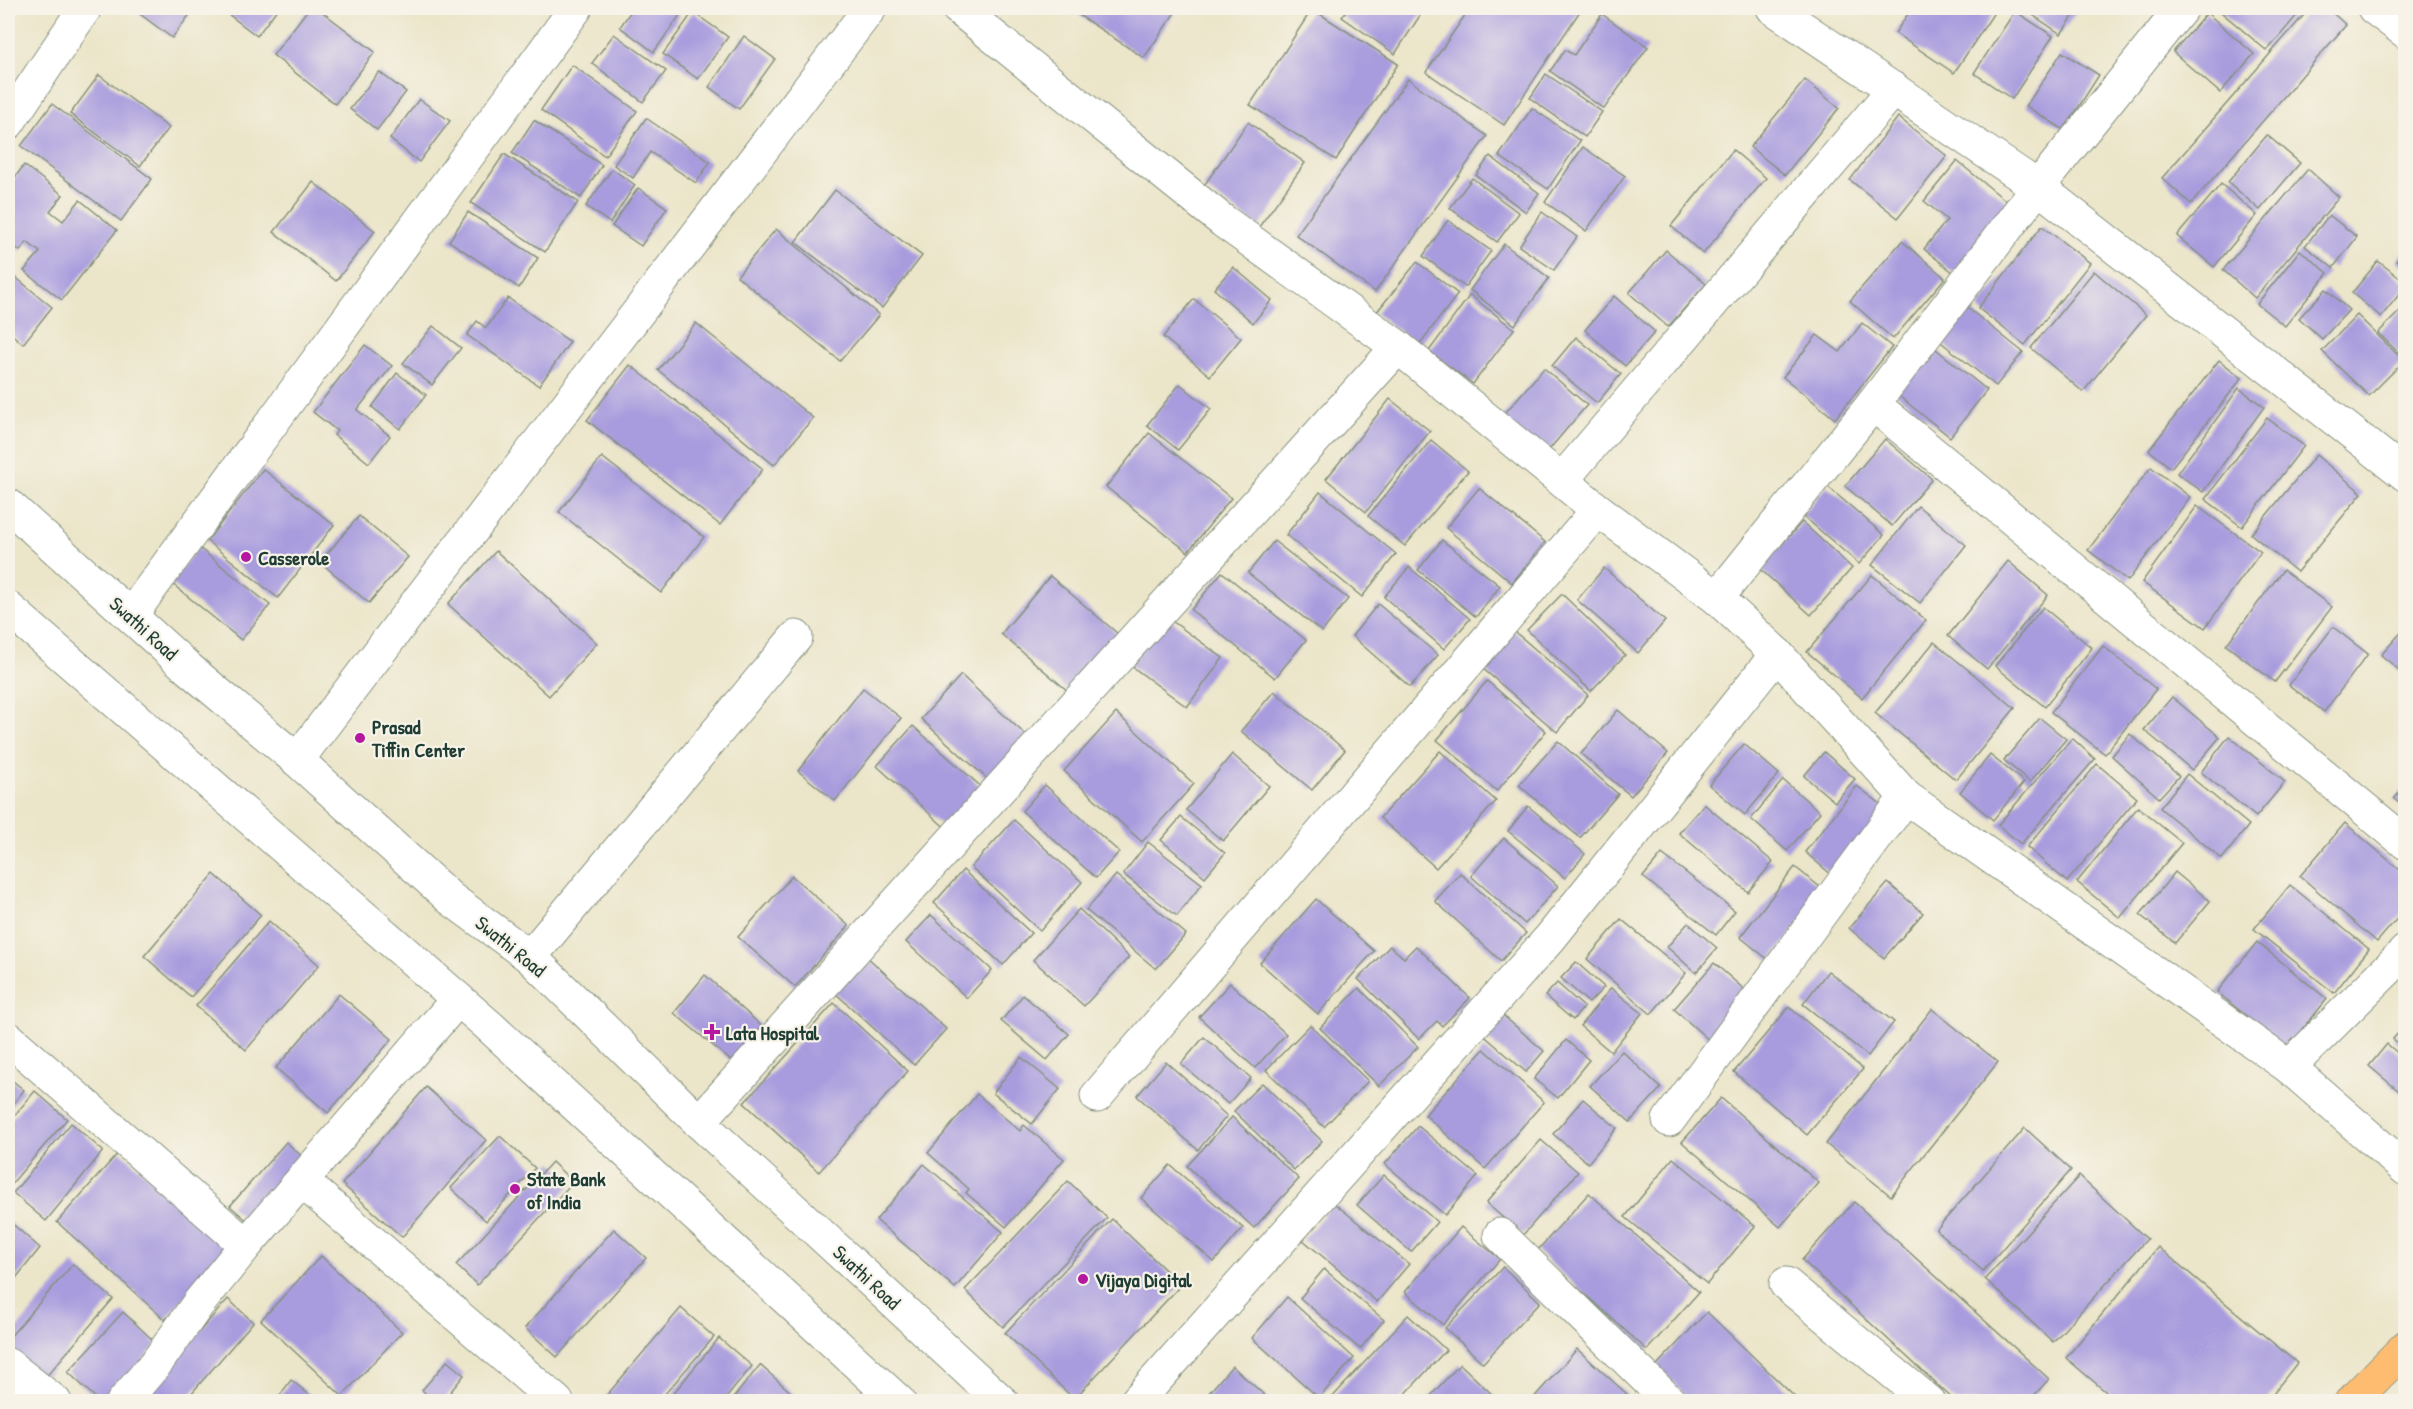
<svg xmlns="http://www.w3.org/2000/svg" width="2413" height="1409" viewBox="0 0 2413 1409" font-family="'Patrick Hand',sans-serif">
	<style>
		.building { fill: #a99cde }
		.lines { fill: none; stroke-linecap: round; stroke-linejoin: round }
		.minor-casing { stroke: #85917e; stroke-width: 35 }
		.highway-casing { stroke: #85917e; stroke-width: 35 }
		.minor { stroke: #fff; stroke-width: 33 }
		.highway { stroke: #fdbc70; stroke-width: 33 }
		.poi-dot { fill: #b5179e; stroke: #f7f3e8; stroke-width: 2 }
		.labels { text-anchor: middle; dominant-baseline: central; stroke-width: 4.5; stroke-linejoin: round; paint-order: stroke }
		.poi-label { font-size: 20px; font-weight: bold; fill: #1f3d34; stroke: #f7f3e8; text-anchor: start }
		.street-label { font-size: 20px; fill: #1f3d34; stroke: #f7f3e8 }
	</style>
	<rect width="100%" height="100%" fill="#f7f3e8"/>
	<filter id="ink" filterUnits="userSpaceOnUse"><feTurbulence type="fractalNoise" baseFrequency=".0167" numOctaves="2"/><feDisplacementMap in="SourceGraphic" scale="12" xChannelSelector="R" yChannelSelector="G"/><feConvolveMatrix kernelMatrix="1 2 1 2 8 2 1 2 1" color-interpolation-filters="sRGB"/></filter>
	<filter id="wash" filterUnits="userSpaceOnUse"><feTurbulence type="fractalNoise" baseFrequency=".008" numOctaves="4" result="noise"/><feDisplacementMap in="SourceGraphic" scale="24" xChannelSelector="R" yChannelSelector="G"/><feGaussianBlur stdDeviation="1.35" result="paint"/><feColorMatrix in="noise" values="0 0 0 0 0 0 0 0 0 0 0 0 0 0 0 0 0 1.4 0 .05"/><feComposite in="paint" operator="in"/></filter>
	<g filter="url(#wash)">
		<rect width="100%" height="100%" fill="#ebe5c9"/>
		<g id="blocks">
			<g class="building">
				<polygon points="8,8 17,8 8,22"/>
				<polygon points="132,8 192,8 194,9 172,38"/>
				<polygon points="220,8 278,8 257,36"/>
				<polygon points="309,8 317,8 375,52 335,104 273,55"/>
				<polygon points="633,8 669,8 680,15 654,52 620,27"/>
				<polygon points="1068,8 1178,8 1144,58"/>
				<polygon points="1348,8 1418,8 1423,11 1395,54 1342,17"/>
				<polygon points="1470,8 1582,8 1504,125 1426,72"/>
				<polygon points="1912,8 1997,8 1954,73 1895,33"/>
				<polygon points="2022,8 2079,8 2061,34"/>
				<polygon points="2222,8 2303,8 2267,51 2220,11"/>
				<polygon points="2310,8 2327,8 2346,25 2191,204 2162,178"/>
				<polygon points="1312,9 1398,64 1336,160 1250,105"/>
				<polygon points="2015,11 2053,36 2012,99 1974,73"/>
				<polygon points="693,12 728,37 698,79 663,54"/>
				<polygon points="2207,13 2254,54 2220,93 2173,52"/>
				<polygon points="1602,14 1648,47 1604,109 1550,71 1565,50 1574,55"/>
				<polygon points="614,34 666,71 643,102 592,63"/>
				<polygon points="744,36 775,59 739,109 709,87"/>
				<polygon points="2062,52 2099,75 2064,130 2026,106"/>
				<polygon points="572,65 637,111 605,156 541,110"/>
				<polygon points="379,72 406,92 377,130 350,109"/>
				<polygon points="1546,74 1602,112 1585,137 1530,98"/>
				<polygon points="99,75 169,128 140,166 70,114"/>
				<polygon points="1408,79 1487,136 1375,292 1296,235"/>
				<polygon points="1805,80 1839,108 1785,175 1750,147"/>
				<polygon points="419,99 450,121 419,162 390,139"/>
				<polygon points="52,104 152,179 121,221 21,146"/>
				<polygon points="1532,108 1580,141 1548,189 1499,156"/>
				<polygon points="1898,117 1947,156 1898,218 1850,180"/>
				<polygon points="646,118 710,162 696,183 650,152 633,178 614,165"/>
				<polygon points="534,120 602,165 581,198 512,153"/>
				<polygon points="1248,122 1305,163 1259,227 1203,187"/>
				<polygon points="2267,135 2300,163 2260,210 2228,182"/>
				<polygon points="1583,147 1625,176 1586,231 1545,202"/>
				<polygon points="1733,150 1766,178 1703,254 1671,226"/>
				<polygon points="504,154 578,202 545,252 471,203"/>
				<polygon points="1490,156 1539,193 1526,212 1476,175"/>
				<polygon points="1957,161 2010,204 1954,273 1924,249 1947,220 1924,201"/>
				<polygon points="24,165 63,195 50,211 63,221 80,200 117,230 62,300 24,271 40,252 27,242 20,251 8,241 8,187"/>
				<polygon points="612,169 635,185 610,223 586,206"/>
				<polygon points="2308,169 2339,197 2255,298 2223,270"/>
				<polygon points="1472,178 1519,213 1497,242 1450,208"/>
				<polygon points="313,182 375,231 336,281 274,232"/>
				<polygon points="2221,184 2257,215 2214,267 2177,236"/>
				<polygon points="638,188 667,208 641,246 612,226"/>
				<polygon points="835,190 922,256 882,308 795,242"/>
				<polygon points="468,212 538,258 519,288 449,241"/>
				<polygon points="1542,212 1577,237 1554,270 1519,246"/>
				<polygon points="2329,215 2357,237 2333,268 2305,246"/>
				<polygon points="1448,220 1491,251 1465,287 1423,256"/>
				<polygon points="2042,226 2090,263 2025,345 1978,308"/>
				<polygon points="776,229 879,315 840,361 737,276"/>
				<polygon points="1902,241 1945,278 1893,339 1850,301"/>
				<polygon points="1504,244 1549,278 1515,325 1470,290"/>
				<polygon points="2406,248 2406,268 2396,261"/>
				<polygon points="1666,250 1706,284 1668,327 1629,293"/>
				<polygon points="2300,250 2328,273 2285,326 2257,304"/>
				<polygon points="2378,261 2406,283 2406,286 2381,317 2352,293"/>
				<polygon points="1417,262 1458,294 1418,346 1376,313"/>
				<polygon points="1233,267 1272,300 1253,323 1214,289"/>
				<polygon points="8,271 52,307 23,344 8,331"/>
				<polygon points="2094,271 2146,315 2083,392 2031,348"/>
				<polygon points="2326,289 2349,310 2322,339 2299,318"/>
				<polygon points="1470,295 1514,329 1473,384 1429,351"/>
				<polygon points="1614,296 1655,332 1625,366 1585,330"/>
				<polygon points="508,298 570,342 539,386 467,335 477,321 486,328"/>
				<polygon points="1194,299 1241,338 1210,376 1163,337"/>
				<polygon points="1964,305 2023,352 1996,386 1937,339"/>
				<polygon points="2406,305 2406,349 2400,354 2378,333"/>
				<polygon points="2357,315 2404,361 2369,396 2322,351"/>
				<polygon points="696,323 813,418 774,465 658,370"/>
				<polygon points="1862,323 1892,347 1835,419 1783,377 1817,335 1840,352"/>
				<polygon points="433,326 461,348 432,385 403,363"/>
				<polygon points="1576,337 1621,374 1597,403 1552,366"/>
				<polygon points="365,345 392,366 357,410 390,436 369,463 334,435 337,431 313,412"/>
				<polygon points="1931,345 1987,390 1950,437 1894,392"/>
				<polygon points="2219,360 2242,378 2171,468 2149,450"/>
				<polygon points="630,365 763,469 720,525 587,420"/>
				<polygon points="1544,368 1587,405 1542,458 1499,420"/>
				<polygon points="397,373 426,395 400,429 372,407"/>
				<polygon points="1180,384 1211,409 1178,450 1147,425"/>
				<polygon points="2239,388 2264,407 2203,492 2177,473"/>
				<polygon points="1390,399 1430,431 1366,512 1326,479"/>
				<polygon points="2267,418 2304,446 2242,527 2205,499"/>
				<polygon points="1149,433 1231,498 1188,552 1106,487"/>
				<polygon points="1885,439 1932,479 1892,526 1845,486"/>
				<polygon points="1431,440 1468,471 1405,546 1368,516"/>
				<polygon points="2316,455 2362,493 2297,572 2251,534"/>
				<polygon points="602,457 704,537 661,593 559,512"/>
				<polygon points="2151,467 2190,497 2128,581 2088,550"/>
				<polygon points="263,469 334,525 278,598 207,541"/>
				<polygon points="1827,486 1884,535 1859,564 1802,515"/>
				<polygon points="1479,488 1545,542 1512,583 1446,528"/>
				<polygon points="1320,492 1396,554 1362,597 1286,535"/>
				<polygon points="1918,506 1966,545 1920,603 1872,565"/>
				<polygon points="2197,506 2261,552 2205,628 2142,582"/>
				<polygon points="359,516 408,557 369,603 320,562"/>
				<polygon points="1802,522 1852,568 1811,615 1760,569"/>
				<polygon points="1442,540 1500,586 1476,617 1418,570"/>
				<polygon points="1274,541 1348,599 1322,632 1248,573"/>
				<polygon points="198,547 270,605 241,640 170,582"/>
				<polygon points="496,551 597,643 549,696 448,604"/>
				<polygon points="2008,561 2048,595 1987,669 1948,636"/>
				<polygon points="1409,567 1470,619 1444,649 1384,597"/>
				<polygon points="1604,568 1665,621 1638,653 1577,600"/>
				<polygon points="2283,570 2332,607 2275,682 2226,645"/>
				<polygon points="1222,572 1306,640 1275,678 1191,610"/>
				<polygon points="1872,575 1926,620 1862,698 1807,652"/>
				<polygon points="1050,576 1124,639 1075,697 1001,634"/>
				<polygon points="1562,594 1625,655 1591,691 1527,630"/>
				<polygon points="1378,604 1438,655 1410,687 1352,636"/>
				<polygon points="2043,607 2092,648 2045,707 1995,666"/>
				<polygon points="1165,616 1223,658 1187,707 1130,665"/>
				<polygon points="2333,627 2368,654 2324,712 2289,685"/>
				<polygon points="2406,627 2406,676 2381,655"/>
				<polygon points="1514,631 1588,695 1557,732 1482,668"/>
				<polygon points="1934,642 2015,708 1956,780 1875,713"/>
				<polygon points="2103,646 2156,689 2105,754 2051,712"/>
				<polygon points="961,675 1031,740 992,783 921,719"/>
				<polygon points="1487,681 1546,731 1497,791 1437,740"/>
				<polygon points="863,688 901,718 835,801 798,771"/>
				<polygon points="1274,691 1345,750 1312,790 1241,731"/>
				<polygon points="2172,697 2220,737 2192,770 2144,730"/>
				<polygon points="1618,710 1668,753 1631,796 1581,754"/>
				<polygon points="1116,713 1194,784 1142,842 1064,771"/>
				<polygon points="2040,718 2066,739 2030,782 2004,760"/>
				<polygon points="913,726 987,792 951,833 877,766"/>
				<polygon points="2130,734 2179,776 2159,798 2112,756"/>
				<polygon points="2229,736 2285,782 2256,817 2201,772"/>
				<polygon points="2072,738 2095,759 2021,844 1998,825"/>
				<polygon points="1558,741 1618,794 1580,838 1519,785"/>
				<polygon points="1744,744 1779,774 1745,815 1709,785"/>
				<polygon points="1440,751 1496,801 1436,868 1380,818"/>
				<polygon points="1824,752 1855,779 1835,802 1804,776"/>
				<polygon points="1232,754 1269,786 1223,841 1186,810"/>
				<polygon points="1990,755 2024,782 1993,820 1960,792"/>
				<polygon points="2097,764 2137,798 2067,882 2027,847"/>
				<polygon points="2187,774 2249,825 2222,859 2160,808"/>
				<polygon points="1783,780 1820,812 1787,851 1751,819"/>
				<polygon points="1045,785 1119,852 1096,878 1022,811"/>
				<polygon points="2406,785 2406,809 2394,799"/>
				<polygon points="1857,786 1886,808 1833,876 1805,852"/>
				<polygon points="1704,804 1773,862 1748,892 1679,833"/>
				<polygon points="1528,806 1585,854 1565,878 1508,831"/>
				<polygon points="2138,807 2182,843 2120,918 2077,882"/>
				<polygon points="1181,817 1225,853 1205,877 1161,840"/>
				<polygon points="1014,820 1082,882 1040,931 971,867"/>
				<polygon points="2345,823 2406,875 2406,908 2377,942 2300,876"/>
				<polygon points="1504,838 1558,886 1525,924 1471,876"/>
				<polygon points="1148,842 1202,884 1177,916 1123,874"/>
				<polygon points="1662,854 1735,911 1716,935 1643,877"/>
				<polygon points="1795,867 1825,891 1770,961 1740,937"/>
				<polygon points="963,870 1031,933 1003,965 934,903"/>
				<polygon points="2175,872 2210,901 2175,943 2140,915"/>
				<polygon points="1460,873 1526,933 1501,961 1435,901"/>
				<polygon points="214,874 261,915 191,997 144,956"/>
				<polygon points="1116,875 1186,934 1156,969 1086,910"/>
				<polygon points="792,876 849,926 795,987 738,937"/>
				<polygon points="1888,883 1923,913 1884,958 1849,928"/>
				<polygon points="2290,885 2369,949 2334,993 2254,929"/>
				<polygon points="1316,899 1374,951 1318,1014 1260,963"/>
				<polygon points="1079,909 1129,957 1084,1006 1033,960"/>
				<polygon points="931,915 992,970 967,998 906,942"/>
				<polygon points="1621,919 1686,973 1651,1014 1587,959"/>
				<polygon points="269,921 319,965 246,1050 196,1006"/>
				<polygon points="1688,923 1717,948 1696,973 1667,947"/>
				<polygon points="2257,942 2327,999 2287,1049 2217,992"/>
				<polygon points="1390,946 1404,958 1416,946 1470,998 1442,1026 1437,1021 1419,1039 1358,979"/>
				<polygon points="865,955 946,1029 914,1065 833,991"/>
				<polygon points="1576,962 1604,987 1589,1003 1561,978"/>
				<polygon points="1714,963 1753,997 1712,1043 1674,1009"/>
				<polygon points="1828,971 1894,1022 1868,1056 1803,1004"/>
				<polygon points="705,975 766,1030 736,1065 674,1013"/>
				<polygon points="1230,983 1286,1034 1255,1068 1199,1017"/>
				<polygon points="1557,983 1584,1007 1573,1020 1545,996"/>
				<polygon points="1359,988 1418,1047 1379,1086 1320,1028"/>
				<polygon points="1611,988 1642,1013 1611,1052 1580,1026"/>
				<polygon points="339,994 392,1039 328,1113 276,1068"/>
				<polygon points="1023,995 1069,1034 1047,1060 1001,1021"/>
				<polygon points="834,1003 908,1071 819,1172 744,1103"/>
				<polygon points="1789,1007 1863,1069 1807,1135 1734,1072"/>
				<polygon points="1932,1009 1998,1062 1891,1196 1826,1144"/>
				<polygon points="1498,1011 1544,1051 1526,1072 1480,1032"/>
				<polygon points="2406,1024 2406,1050 2393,1039"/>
				<polygon points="1310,1025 1368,1081 1324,1127 1266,1070"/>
				<polygon points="1204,1037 1251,1078 1228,1104 1181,1064"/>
				<polygon points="1566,1040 1589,1060 1558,1098 1534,1079"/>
				<polygon points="2387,1044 2406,1060 2406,1097 2369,1066"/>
				<polygon points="1484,1049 1544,1102 1485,1169 1425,1115"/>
				<polygon points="1622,1051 1661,1088 1630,1122 1590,1086"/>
				<polygon points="1021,1057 1060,1089 1032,1124 993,1093"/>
				<polygon points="1166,1062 1227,1116 1198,1150 1137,1096"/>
				<polygon points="8,1077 24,1090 8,1110"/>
				<polygon points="1262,1083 1322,1141 1294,1170 1234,1111"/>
				<polygon points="426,1087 486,1140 402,1237 342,1184"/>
				<polygon points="35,1091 67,1119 8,1188 8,1123"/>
				<polygon points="977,1094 1020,1131 1024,1125 1064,1159 1006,1227 966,1193 969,1189 928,1153"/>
				<polygon points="1721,1098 1819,1183 1780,1227 1682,1142"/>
				<polygon points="1583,1099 1617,1128 1588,1163 1553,1134"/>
				<polygon points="1232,1117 1299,1179 1254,1228 1187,1166"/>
				<polygon points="71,1123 103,1151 46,1221 13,1193"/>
				<polygon points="1418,1126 1478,1176 1445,1215 1385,1164"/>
				<polygon points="2025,1128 2071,1170 1983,1271 1936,1230"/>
				<polygon points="500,1136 535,1168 486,1221 451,1188"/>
				<polygon points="1541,1140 1578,1172 1523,1235 1486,1203"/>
				<polygon points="286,1142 305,1159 250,1223 230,1206"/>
				<polygon points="120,1151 228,1249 165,1320 57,1222"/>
				<polygon points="1673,1158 1755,1226 1707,1284 1625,1217"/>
				<polygon points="552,1162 573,1182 477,1285 456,1265"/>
				<polygon points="924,1164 1003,1232 955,1288 876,1220"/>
				<polygon points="1170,1165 1243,1228 1214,1262 1141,1198"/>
				<polygon points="1384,1175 1437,1222 1411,1252 1357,1205"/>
				<polygon points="2079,1176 2147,1239 2053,1342 1985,1279"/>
				<polygon points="1068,1181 1107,1218 1003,1327 965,1290"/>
				<polygon points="1589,1193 1699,1292 1647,1350 1537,1251"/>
				<polygon points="1854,1202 2049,1379 2028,1402 1956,1402 1802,1260"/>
				<polygon points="1334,1203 1409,1264 1377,1302 1303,1240"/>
				<polygon points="1112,1219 1181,1285 1074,1399 1005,1333"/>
				<polygon points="8,1220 40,1248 8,1288"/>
				<polygon points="1461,1227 1500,1259 1443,1325 1405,1292"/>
				<polygon points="614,1229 646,1258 557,1357 525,1328"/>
				<polygon points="2158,1247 2297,1363 2266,1402 2118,1402 2066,1358"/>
				<polygon points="321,1256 402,1332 342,1396 261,1320"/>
				<polygon points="73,1264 113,1299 44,1379 8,1347 8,1339"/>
				<polygon points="1503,1267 1540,1302 1483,1363 1445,1328"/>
				<polygon points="1324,1269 1384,1320 1360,1349 1300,1298"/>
				<polygon points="1287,1297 1354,1358 1319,1398 1252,1338"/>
				<polygon points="228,1299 253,1322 184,1402 157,1402 146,1392"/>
				<polygon points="681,1308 714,1337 658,1402 601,1402"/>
				<polygon points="123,1312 157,1344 105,1402 100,1402 68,1372"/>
				<polygon points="1707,1312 1800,1402 1693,1402 1656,1366"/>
				<polygon points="1408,1315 1446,1350 1398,1402 1328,1402"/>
				<polygon points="719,1338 752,1366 723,1402 666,1402"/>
				<polygon points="1577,1349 1627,1394 1620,1402 1530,1402"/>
				<polygon points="447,1361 464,1375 442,1402 435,1402 422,1390"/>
				<polygon points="1460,1364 1500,1402 1425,1402"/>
				<polygon points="760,1365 802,1402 730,1402"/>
				<polygon points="1232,1366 1272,1402 1201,1402"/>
				<polygon points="291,1380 315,1399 314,1402 275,1402"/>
			</g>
		</g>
	</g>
	<g filter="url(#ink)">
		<use href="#blocks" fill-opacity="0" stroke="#85917e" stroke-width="1.5"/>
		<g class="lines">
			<defs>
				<g id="minor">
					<polyline points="958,8 1223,221 1398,347 1598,510 1717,598 1873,404 2038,187 2406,475"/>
					<polyline points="1773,8 2038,187 2182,8"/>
					<polyline points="2374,8 2406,32"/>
					<polyline points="8,123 85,8"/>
					<polyline points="1873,404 2406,843"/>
					<polyline points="1562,480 1894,89"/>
					<polyline points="8,505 189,669 297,760 451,899 530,957 699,1122 1002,1402"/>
					<polyline points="1717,598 1777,654 1906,797 2289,1067 2406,1169"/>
					<polyline points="8,608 488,1025 899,1402"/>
					<polyline points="131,615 576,8"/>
					<polyline points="297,760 870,8"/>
					<polyline points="530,957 796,637"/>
					<polyline points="8,1038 246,1245 458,999"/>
					<polyline points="2289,1067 2406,951"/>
					<polyline points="1097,1096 1598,510"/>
					<polyline points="1669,1120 1906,797"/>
					<polyline points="699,1122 1398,347"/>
					<polyline points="302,1181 557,1402"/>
					<polyline points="1500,1235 1670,1402"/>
					<polyline points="1786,1284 1929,1402"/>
					<polyline points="8,1365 55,1402"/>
					<polyline points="123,1402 157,1362 198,1304 246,1245"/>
					<polyline points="1136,1402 1551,937 1777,654"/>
				</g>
				<polyline id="highway" points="2351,1402 2406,1347"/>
			</defs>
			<use href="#minor" class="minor-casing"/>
			<use href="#highway" class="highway-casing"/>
			<use href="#minor" class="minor"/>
			<use href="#highway" class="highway"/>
		</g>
	</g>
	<g class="poi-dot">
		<circle cx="246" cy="557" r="6"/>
		<circle cx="360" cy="738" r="6"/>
		<path d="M709 1023h6v6h6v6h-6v6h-6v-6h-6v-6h6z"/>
		<circle cx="515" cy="1189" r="6"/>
		<circle cx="1083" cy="1279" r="6"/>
	</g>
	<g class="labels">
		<g class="poi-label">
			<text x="258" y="557">Casserole</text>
			<text x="372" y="726">Prasad<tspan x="372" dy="23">Tiffin Center</tspan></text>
			<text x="726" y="1032">Lata Hospital</text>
			<text x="527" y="1178">State Bank<tspan x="527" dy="23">of India</tspan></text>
			<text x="1095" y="1279">Vijaya Digital</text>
		</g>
		<g class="street-label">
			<text transform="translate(144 628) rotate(42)">Swathi Road</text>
			<text transform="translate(511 946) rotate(39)">Swathi Road</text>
			<text transform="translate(867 1277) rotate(43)">Swathi Road</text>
		</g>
	</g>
	<rect width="2413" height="1409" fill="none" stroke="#f7f3e8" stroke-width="30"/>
</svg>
